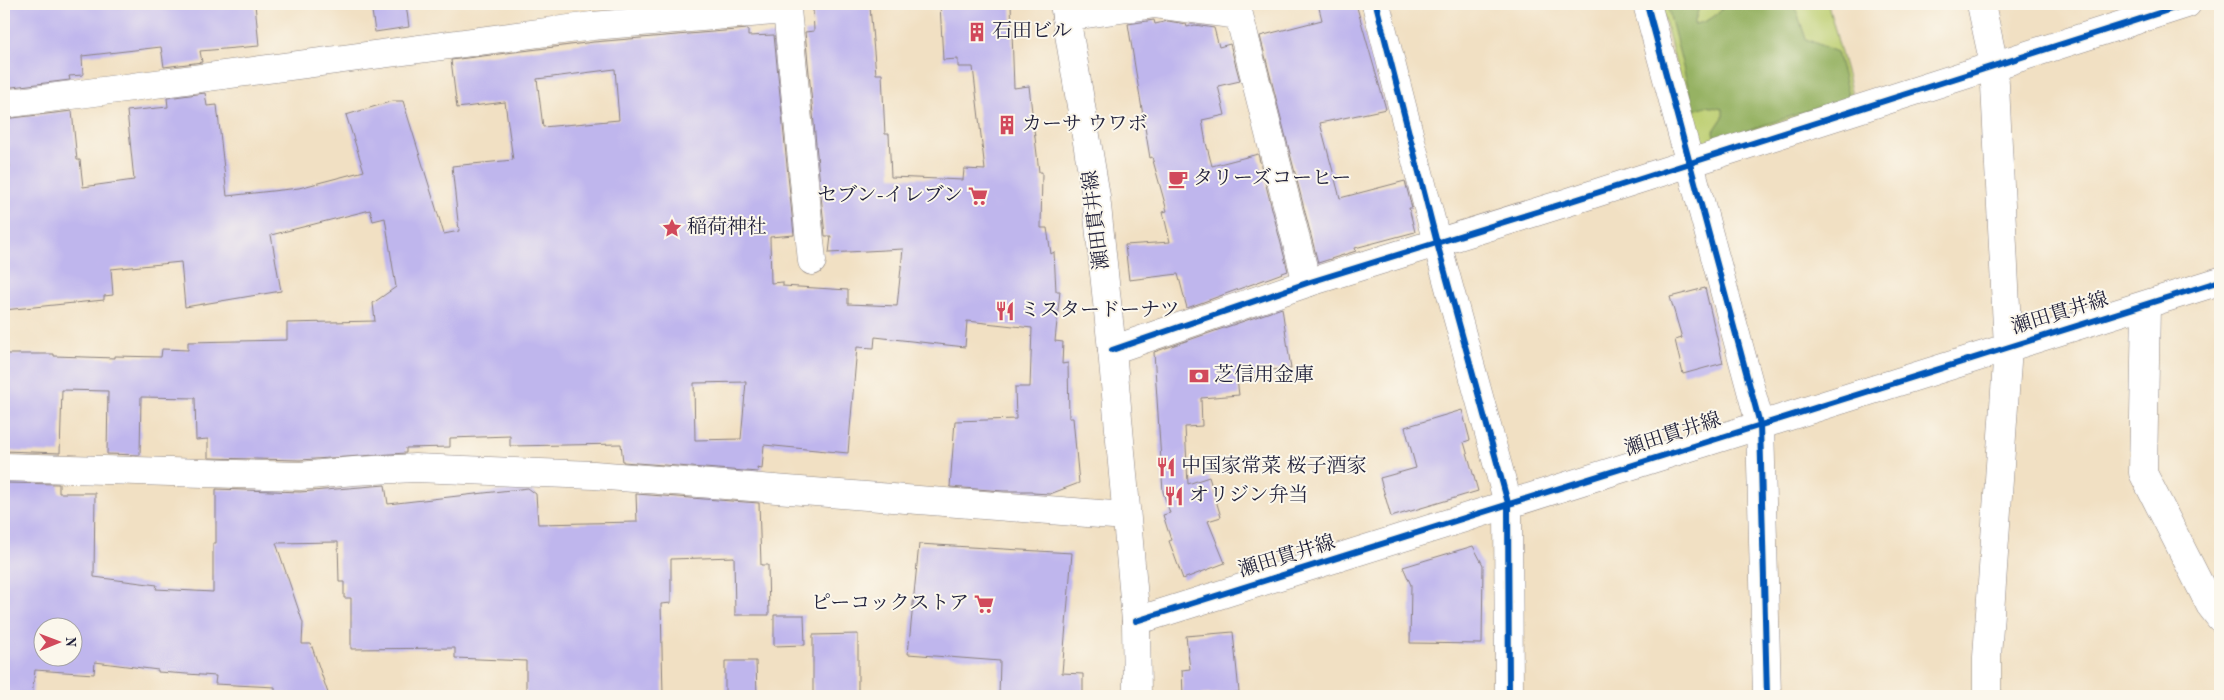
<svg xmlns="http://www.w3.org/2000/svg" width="2224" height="700" viewBox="0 0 2224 700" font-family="'Old Standard TT','Noto Serif JP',serif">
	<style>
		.green { fill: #bdcf72; stroke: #707856 }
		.forest { fill: #96b264; stroke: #5c6a50 }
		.building { fill: #bfb6ed; fill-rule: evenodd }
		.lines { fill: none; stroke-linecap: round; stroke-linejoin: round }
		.street-casing { stroke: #8a817f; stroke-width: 29 }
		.secondary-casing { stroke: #8a817f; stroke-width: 29 }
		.street { stroke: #fff; stroke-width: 28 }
		.secondary { stroke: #fff; stroke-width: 28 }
		.cycleway-casing { stroke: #fbf7ec; stroke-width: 9 }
		.cycleway { stroke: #0057b8; stroke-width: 6 }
		.labels { text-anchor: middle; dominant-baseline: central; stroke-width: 4; stroke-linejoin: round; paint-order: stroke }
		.poi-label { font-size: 20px; fill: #22223b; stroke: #fbf7ec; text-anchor: start }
		.street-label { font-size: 20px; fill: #22223b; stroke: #fbf7ec }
	</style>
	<rect width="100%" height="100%" fill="#fbf7ec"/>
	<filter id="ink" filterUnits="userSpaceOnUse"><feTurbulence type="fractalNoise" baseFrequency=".02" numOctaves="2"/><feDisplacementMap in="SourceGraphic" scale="10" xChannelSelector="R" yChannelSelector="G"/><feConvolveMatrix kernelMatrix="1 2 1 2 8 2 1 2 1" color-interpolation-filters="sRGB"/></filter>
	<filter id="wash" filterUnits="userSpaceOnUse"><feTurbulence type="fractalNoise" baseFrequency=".0096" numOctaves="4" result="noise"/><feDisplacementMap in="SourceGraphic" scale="20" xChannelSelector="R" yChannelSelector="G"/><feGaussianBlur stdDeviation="1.12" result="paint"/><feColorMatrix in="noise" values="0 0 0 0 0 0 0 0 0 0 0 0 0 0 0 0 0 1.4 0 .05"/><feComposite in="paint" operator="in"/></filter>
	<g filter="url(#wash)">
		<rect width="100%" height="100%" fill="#f1e0c3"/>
		<polygon class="green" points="1661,4 1828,4 1853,98 1711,146 1694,139"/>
		<path class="forest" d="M1667,4h33l-6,20c14,-1 23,-9 32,-20h66l5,8 9,27 31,13 12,45 -133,44 -3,-9 10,-15v-8l-17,-3 -12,4z"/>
		<g id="blocks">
			<g class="building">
				<polygon points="4,4 255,4 259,46 200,51 202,62 164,67 161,47 82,56 83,75 69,76 70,80 4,88"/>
				<polygon points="371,4 406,4 409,27 375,32"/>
				<path d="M940,4h71l3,84 15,-2 10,86h3l-1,56h6l4,26 3,-2 2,39h4l-5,50 8,1 -1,22 6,-1 1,55h4l6,65 -29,11 -17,-1 -1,-2h-29l-53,-4 5,-66 61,-2 -1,-32h15l2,-59 -65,-7 -2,26 -90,-10 -1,11 -17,-1 -9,106 -84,-8 -2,24 -5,-1 1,4 -135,-10 -2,-18 -111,2v-10l-60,2v9l-44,1v5l-106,7 -92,-2v-19l-12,1 -1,-42 -54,-1 -1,58 -33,-1 1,-63 -46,-1 -2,63 -56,-2 1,-97h49v2l61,2v-2l46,1 1,-8 26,1v-8l99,-2v-17l88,-2 -2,-18 23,-16 -11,-69 -12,3 -3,-11 -99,25 10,56 -96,16 -4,-45 -70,7 2,26 -9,1v4l-100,10v-143h6l-6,-48 68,-8 5,49h3l3,27 51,-7 -7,-69 41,-4 -1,-9 38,-5 2,13 10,-1 10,91 72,-8 65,-17 -18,-56 47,-14h10l41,133 15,-3 -7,-65 61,-6 -8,-58 -48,6 -6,-48 143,-18 154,-13v7l26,-1 20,200 -24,2 1,46 12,-1v4l65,4v14l49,2 6,-57 -74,4 2,-17h-6l-20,-204 9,-1 -1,-22 57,-2 6,67h6l3,60h4l2,43 72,3 1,-11 21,1 -12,-103h-15v-8l-15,1zM615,69l4,51 -76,7 -6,-48zM746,382l-5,57 -46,1 -1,-57z"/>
				<polygon points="1318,4 1356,4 1386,109 1320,123 1340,198 1405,181 1412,208 1409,208 1415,232 1355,248 1356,251 1318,263 1260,36 1322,20"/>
				<polygon points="1154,20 1155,24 1168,21 1186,24 1187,27 1195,25 1214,28 1219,47 1230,44 1240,81 1218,86 1225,115 1202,120 1206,143 1212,166 1258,154 1288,271 1187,308 1178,274 1129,280 1125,245 1170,242 1163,212 1167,211 1152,157 1150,158 1128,24"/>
				<polygon points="1705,288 1723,363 1683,374 1675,340 1682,338 1670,297"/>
				<polygon points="1282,308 1291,369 1264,370 1265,377 1237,379 1239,395 1201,398 1202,426 1185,427 1188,484 1209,477 1221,517 1208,521 1225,563 1183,579 1169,541 1171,540 1163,515 1170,513 1163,492 1154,352"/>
				<polygon points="1462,410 1470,440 1464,442 1478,491 1391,517 1380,478 1416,468 1405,427"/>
				<path d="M4,483l55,1v9h36l-1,84 63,8 -1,4 57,3v-49h3v-54l84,3 85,-7 3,19 140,-16 8,6 2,30 99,-2 -1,-28 123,9 2,62h7l1,50h-34l-1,-58 -63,2v44l-10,1 2,92h-137v-35l-71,-3v-10l-104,1v-51h-7v-16h-5l-1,-40 -62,1 27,80 -1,21h9l18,52 -54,-3v-6l-60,-3 1,-8 -58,-4v-2l-63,-8 -1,12 -59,-4 -3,26h-28zM42,628h30v30h-30z"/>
				<polygon points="919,544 1072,553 1062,673 1083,674 1083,696 999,696 1000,661 908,654"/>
				<polygon points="1473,546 1483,565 1482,644 1410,643 1411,585 1403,567"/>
				<polygon points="774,615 804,615 805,645 774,646"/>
				<polygon points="1233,632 1239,692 1183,696 1182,670 1190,669 1186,636"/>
				<polygon points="858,634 858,696 813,696 813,635"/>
				<polygon points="725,661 756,661 757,696 725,696"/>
			</g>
		</g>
	</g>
	<g filter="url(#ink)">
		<use href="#blocks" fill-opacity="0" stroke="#8a817f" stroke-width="1"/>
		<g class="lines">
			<defs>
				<g id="street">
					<polyline points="1376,4 1437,243 1508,503 1509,696"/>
					<polyline points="1647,4 1760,424 1767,696"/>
					<polyline points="1981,4 1994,65 2008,347 1987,657 1987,696"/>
					<polyline points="1066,17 1155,4 1239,15 1307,283"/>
					<polyline points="4,104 592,26 787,10 812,261"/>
					<polyline points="2146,305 2143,473 2210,605 2220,618"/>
					<polyline points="1112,350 1307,283 1562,204 2187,4"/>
					<polyline points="4,467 300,476 354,471 415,468 594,475 1126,516"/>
				</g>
				<g id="secondary">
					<polyline points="1064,4 1096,196 1112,350 1136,621 1137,696"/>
					<polyline points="1136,621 2220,281"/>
				</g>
			</defs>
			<use href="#street" class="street-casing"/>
			<use href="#secondary" class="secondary-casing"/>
			<use href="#street" class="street"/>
			<use href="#secondary" class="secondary"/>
			<defs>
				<g id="cycleway">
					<polyline points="1376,4 1437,243 1508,503 1509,696"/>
					<polyline points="1647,4 1760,424 1767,696"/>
					<polyline points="1112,350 1307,283 1562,204 2187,4"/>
					<polyline points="1136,621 2220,281"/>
				</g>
			</defs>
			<use href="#cycleway" class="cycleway-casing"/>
			<use href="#cycleway" class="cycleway"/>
		</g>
	</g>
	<defs>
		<symbol id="building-bare" viewBox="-9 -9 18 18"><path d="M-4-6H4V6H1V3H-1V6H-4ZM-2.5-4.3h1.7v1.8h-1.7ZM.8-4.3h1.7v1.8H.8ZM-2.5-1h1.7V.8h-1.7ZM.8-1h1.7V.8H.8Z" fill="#d1495b" stroke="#fbf7ec" stroke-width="2.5" paint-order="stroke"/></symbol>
		<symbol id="cafe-bare" viewBox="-9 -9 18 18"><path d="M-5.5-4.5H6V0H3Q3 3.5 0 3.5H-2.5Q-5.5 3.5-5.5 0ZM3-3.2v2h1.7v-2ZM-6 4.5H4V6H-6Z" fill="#d1495b" stroke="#fbf7ec" stroke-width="2.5" paint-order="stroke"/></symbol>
		<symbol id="supermarket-bare" viewBox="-9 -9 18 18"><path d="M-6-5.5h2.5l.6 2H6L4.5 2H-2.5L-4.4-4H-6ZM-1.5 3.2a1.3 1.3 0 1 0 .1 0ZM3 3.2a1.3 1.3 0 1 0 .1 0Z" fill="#d1495b" stroke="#fbf7ec" stroke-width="2.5" paint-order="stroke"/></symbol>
		<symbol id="sight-bare" viewBox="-9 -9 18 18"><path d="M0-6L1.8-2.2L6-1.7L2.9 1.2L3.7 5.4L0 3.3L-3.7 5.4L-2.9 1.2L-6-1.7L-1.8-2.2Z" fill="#d1495b" stroke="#fbf7ec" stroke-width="2.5" paint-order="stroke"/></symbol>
		<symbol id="restaurant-bare" viewBox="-9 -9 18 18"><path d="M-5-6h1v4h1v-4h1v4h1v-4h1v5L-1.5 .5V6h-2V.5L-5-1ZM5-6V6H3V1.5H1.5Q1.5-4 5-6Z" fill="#d1495b" stroke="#fbf7ec" stroke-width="2.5" paint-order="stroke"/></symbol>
		<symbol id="bank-bare" viewBox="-9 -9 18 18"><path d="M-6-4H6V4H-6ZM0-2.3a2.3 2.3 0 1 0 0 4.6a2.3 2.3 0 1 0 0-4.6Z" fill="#d1495b" stroke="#fbf7ec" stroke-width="2.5" paint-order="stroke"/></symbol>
	</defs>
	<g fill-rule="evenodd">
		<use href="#building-bare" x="963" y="18" width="28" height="28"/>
		<use href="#building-bare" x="993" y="111" width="28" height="28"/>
		<use href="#cafe-bare" x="1164" y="165" width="28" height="28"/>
		<use href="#supermarket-bare" x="964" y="182" width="28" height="28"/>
		<use href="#sight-bare" x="658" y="214" width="28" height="28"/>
		<use href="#restaurant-bare" x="991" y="297" width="28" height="28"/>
		<use href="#bank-bare" x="1185" y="362" width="28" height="28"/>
		<use href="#restaurant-bare" x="1152" y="453" width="28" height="28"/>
		<use href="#restaurant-bare" x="1160" y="482" width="28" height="28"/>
		<use href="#supermarket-bare" x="970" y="590" width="28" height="28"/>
	</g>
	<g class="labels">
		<g class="poi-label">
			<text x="992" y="32">石田ビル</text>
			<text x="1022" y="125">カーサ ウワボ</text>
			<text x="1193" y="179">タリーズコーヒー</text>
			<text x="963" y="196" text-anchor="end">セブン-イレブン</text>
			<text x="687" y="228">稲荷神社</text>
			<text x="1020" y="311">ミスタードーナツ</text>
			<text x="1214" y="376">芝信用金庫</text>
			<text x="1181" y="467">中国家常菜 桜子酒家</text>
			<text x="1189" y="496">オリジン弁当</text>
			<text x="969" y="604" text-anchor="end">ピーコックストア</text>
		</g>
		<g class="street-label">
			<text transform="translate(1097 220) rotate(-97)">瀬田貫井線</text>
			<text transform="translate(2060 314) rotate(-17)">瀬田貫井線</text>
			<text transform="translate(1673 435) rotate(-18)">瀬田貫井線</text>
			<text transform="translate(1287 557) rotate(-17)">瀬田貫井線</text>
		</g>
	</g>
	<rect width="2224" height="700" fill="none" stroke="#fbf7ec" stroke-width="20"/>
	<g transform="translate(58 642) rotate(89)"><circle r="24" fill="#fbf7ec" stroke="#a4a2a5"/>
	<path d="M0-4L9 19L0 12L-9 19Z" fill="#d1495b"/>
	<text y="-8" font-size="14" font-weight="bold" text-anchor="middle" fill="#22223b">N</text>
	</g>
</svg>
